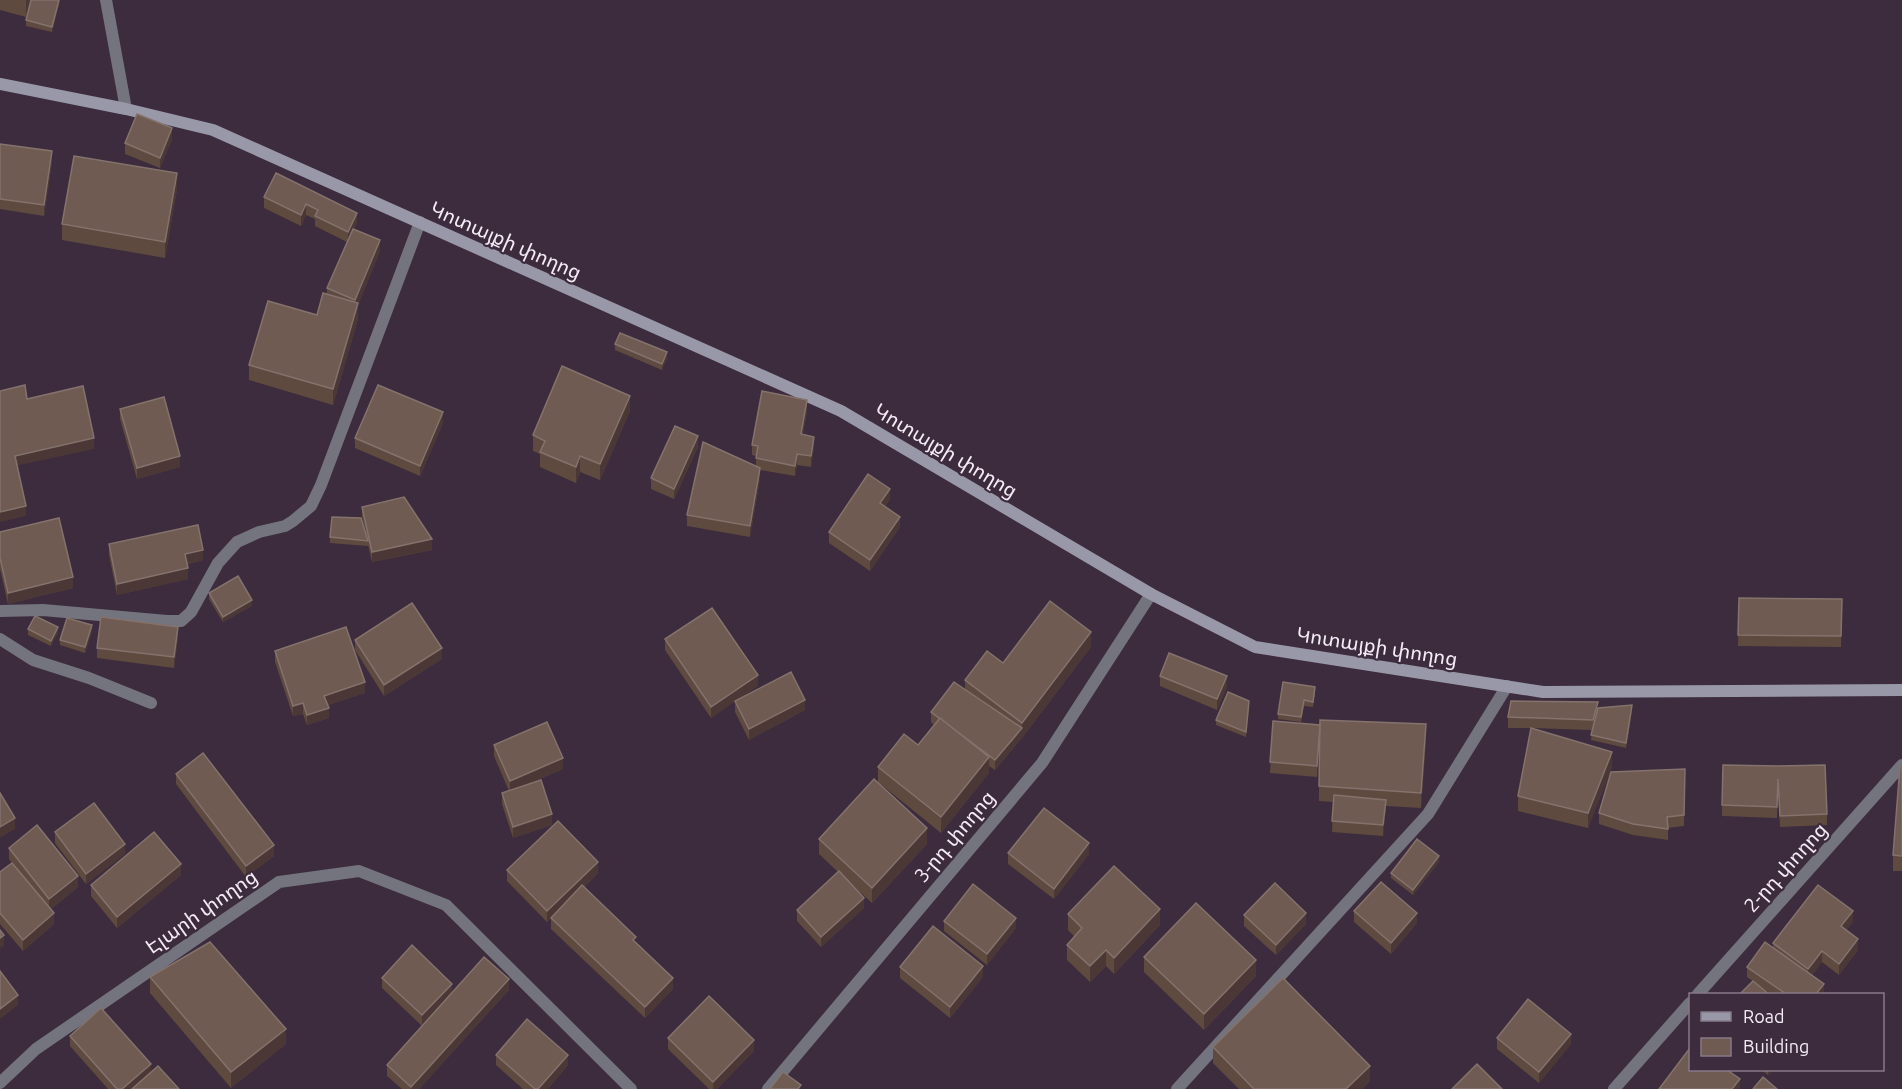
<svg xmlns="http://www.w3.org/2000/svg" width="1902" height="1089" viewBox="0 0 1902 1089" font-family="Ubuntu,'Noto Sans Armenian',sans-serif">
	<style>
		.lines { fill: none; stroke-linecap: round; stroke-linejoin: round }
		.lane { stroke: #74747e; stroke-width: 12 }
		.street { stroke: #74747e; stroke-width: 12 }
		.secondary { stroke: #9998a9; stroke-width: 12 }
		.wall { fill: #5e4a3f }
		.shaded-wall { fill: #4a3736 }
		.building { fill: #6f5b52; stroke: #84726c; stroke-width: 1.5 }
		.labels { text-anchor: middle; dominant-baseline: central; stroke-width: 4.5; stroke-linejoin: round; paint-order: stroke }
		.street-label { font-size: 20px; fill: #f5ebf6; stroke: #3c2c3d }
	</style>
	<rect width="100%" height="100%" fill="#3c2c3d"/>
	<g class="lines">
		<g class="lane">
			<polyline points="0,611 43,610 167,621 181,621 191,612 218,563 237,542 259,532 285,526 293,521 311,506 321,485 420,222"/>
			<polyline points="0,639 33,660 89,678 151,703"/>
		</g>
		<g class="street">
			<polyline points="106,0 126,109"/>
			<polyline points="1698,994 1902,765"/>
			<polyline points="0,1083 36,1049 279,882 359,871 446,905 631,1089"/>
			<polyline points="768,1089 1042,763 1151,594"/>
			<polyline points="1177,1089 1428,814 1507,686"/>
			<polyline points="1614,1089 1690,1003"/>
		</g>
		<polyline class="secondary" points="0,84 126,109 213,130 841,411 1151,594 1255,647 1543,692 1902,690"/>
	</g>
	<g class="wall">
		<polygon points="0,0 30,0 26,17 0,10"/>
		<polygon points="60,0 52,32 26,26 26,20"/>
		<polygon points="172,139 160,168 125,154 125,143"/>
		<polygon points="0,144 52,162 44,216 0,209"/>
		<polygon points="276,173 357,223 354,229 380,251 358,305 358,319 333,405 249,380 249,365 317,315 327,294 327,288 347,242 315,226 315,219 306,215 301,226 264,208 264,197"/>
		<polygon points="177,189 165,258 62,240 62,224"/>
		<polygon points="615,344 667,358 662,370 615,350"/>
		<polygon points="120,409 180,467 137,479 120,419"/>
		<polygon points="630,411 600,480 580,472 576,483 540,467 540,454 533,451 533,435"/>
		<polygon points="807,411 803,434 814,447 811,467 797,465 795,476 760,470 760,479 750,537 687,526 687,515 756,466 756,456 752,455 752,445"/>
		<polygon points="443,423 420,476 355,448 355,438"/>
		<polygon points="698,447 674,499 651,489 651,478"/>
		<polygon points="890,499 885,507 900,527 870,571 829,543 829,532"/>
		<polygon points="362,507 432,550 372,562 368,545 368,546 330,543 330,537 366,533 362,517"/>
		<polygon points="0,532 73,588 8,604 0,569"/>
		<polygon points="109,544 203,560 188,564 188,579 117,595 109,555"/>
		<polygon points="209,593 252,606 223,622 209,599"/>
		<polygon points="1739,598 1842,599 1841,647 1738,646"/>
		<polygon points="28,629 58,632 51,646 28,635"/>
		<polygon points="92,631 85,653 60,645 60,640"/>
		<polygon points="178,637 174,668 97,658 97,648"/>
		<polygon points="665,639 758,686 739,698 805,710 749,740 735,712 735,701 711,718 665,650"/>
		<polygon points="355,640 442,659 384,696 355,650"/>
		<polygon points="1091,647 1022,738 995,770 989,766 989,773 941,833 878,782 878,767 918,745 934,725 931,722 931,712 965,689 965,680 1003,663"/>
		<polygon points="275,651 365,693 328,705 329,718 307,725 303,714 293,716 275,662"/>
		<polygon points="1160,676 1227,687 1217,710 1160,686"/>
		<polygon points="1315,693 1313,707 1304,706 1301,722 1278,719 1278,714"/>
		<polygon points="1249,706 1246,737 1216,725 1216,720"/>
		<polygon points="1598,708 1632,711 1626,748 1591,740 1592,730 1532,728 1612,767 1588,828 1518,811 1518,796 1531,728 1508,728 1508,717"/>
		<polygon points="1273,721 1426,739 1421,808 1386,806 1383,836 1332,832 1333,802 1319,801 1319,740 1317,777 1270,773"/>
		<polygon points="494,745 563,769 524,786 552,825 513,838 502,804 502,793 509,791 494,756"/>
		<polygon points="1902,765 1902,871 1893,871 1893,855"/>
		<polygon points="1778,766 1827,814 1827,825 1780,827 1778,790 1777,818 1722,816 1722,805"/>
		<polygon points="1685,769 1684,826 1668,828 1668,840 1633,835 1599,824 1599,813"/>
		<polygon points="176,774 274,856 246,877 176,784"/>
		<polygon points="55,832 125,854 86,884 55,843"/>
		<polygon points="819,839 927,844 872,903 851,884 864,908 821,947 797,921 797,910 838,872 819,854"/>
		<polygon points="9,848 78,887 51,909 54,924 23,951 0,924 0,872 13,864 9,859"/>
		<polygon points="1008,853 1089,854 1054,899 1008,864"/>
		<polygon points="1439,862 1413,895 1391,878 1391,873"/>
		<polygon points="507,870 598,873 584,887 636,944 673,989 645,1018 551,929 551,918 547,922 507,881"/>
		<polygon points="181,875 117,928 91,896 91,885"/>
		<polygon points="1354,911 1417,923 1391,954 1354,922"/>
		<polygon points="1068,914 1160,925 1114,974 1106,966 1090,982 1067,960 1067,945 1075,937 1068,930"/>
		<polygon points="1244,915 1306,924 1276,955 1244,926"/>
		<polygon points="944,921 1016,928 987,965 944,931"/>
		<polygon points="1853,922 1846,930 1858,950 1839,975 1822,962 1812,975 1824,984 1824,994 1771,994 1747,977 1747,967 1773,947 1773,943"/>
		<polygon points="1144,957 1256,976 1204,1030 1144,972"/>
		<polygon points="900,967 983,977 950,1018 900,978"/>
		<polygon points="150,977 286,1044 231,1088 150,993"/>
		<polygon points="382,978 452,993 509,990 419,1089 402,1089 387,1076 387,1065 422,1026 382,988"/>
		<polygon points="70,1036 151,1072 179,1089 108,1089 70,1046"/>
		<polygon points="668,1038 754,1051 717,1089 709,1089 668,1049"/>
		<polygon points="1497,1038 1571,1044 1539,1083 1497,1049"/>
		<polygon points="1213,1047 1370,1081 1362,1089 1239,1089 1213,1063"/>
		<polygon points="496,1055 568,1065 548,1089 523,1089 496,1065"/>
		<polygon points="1762,1070 1773,1070 1768,1075"/>
	</g>
	<g class="shaded-wall">
		<polygon points="26,0 30,0 26,17"/>
		<polygon points="59,0 60,0 52,32 52,27"/>
		<polygon points="172,128 172,139 160,168 160,158"/>
		<polygon points="52,151 52,162 44,216 44,205"/>
		<polygon points="177,173 177,189 165,258 165,242"/>
		<polygon points="306,204 306,215 301,226 301,215"/>
		<polygon points="357,213 357,223 348,242 348,232"/>
		<polygon points="380,240 380,251 358,305 358,319 333,405 333,389 355,311 355,300"/>
		<polygon points="667,352 667,358 662,370 662,364"/>
		<polygon points="630,396 630,411 600,480 600,464"/>
		<polygon points="807,400 807,411 801,445 801,434"/>
		<polygon points="443,412 443,423 420,476 420,466"/>
		<polygon points="698,436 698,447 674,499 674,489"/>
		<polygon points="814,437 814,447 811,467 811,456"/>
		<polygon points="94,438 94,449 15,466 15,456"/>
		<polygon points="797,454 797,465 795,476 795,466"/>
		<polygon points="180,456 180,467 137,479 137,468"/>
		<polygon points="580,456 580,472 576,483 576,467"/>
		<polygon points="760,468 760,479 750,537 750,526"/>
		<polygon points="890,489 890,499 880,514 880,503"/>
		<polygon points="26,506 26,516 0,522 0,512"/>
		<polygon points="900,517 900,527 870,571 870,560"/>
		<polygon points="432,539 432,550 372,562 372,552"/>
		<polygon points="203,550 203,560 185,564 185,554"/>
		<polygon points="188,568 188,579 117,595 117,584"/>
		<polygon points="73,577 73,588 8,604 8,593"/>
		<polygon points="252,600 252,606 223,622 223,617"/>
		<polygon points="92,625 92,631 85,653 85,647"/>
		<polygon points="58,627 58,632 51,646 51,641"/>
		<polygon points="178,627 178,637 174,668 174,657"/>
		<polygon points="1091,632 1091,647 1022,738 995,770 995,760 1022,728 1022,723"/>
		<polygon points="442,648 442,659 384,696 384,685"/>
		<polygon points="758,675 758,686 711,718 711,707"/>
		<polygon points="1227,676 1227,687 1217,710 1217,699"/>
		<polygon points="365,682 365,693 324,706 324,696"/>
		<polygon points="805,700 805,710 749,740 749,729"/>
		<polygon points="303,703 303,714 293,716 293,706"/>
		<polygon points="1632,705 1632,711 1626,748 1626,743"/>
		<polygon points="329,708 329,718 307,725 307,715"/>
		<polygon points="1426,724 1426,739 1421,808 1421,793"/>
		<polygon points="1612,752 1612,767 1588,828 1588,813"/>
		<polygon points="989,757 989,773 941,833 941,817"/>
		<polygon points="563,758 563,769 510,792 510,781"/>
		<polygon points="1386,800 1386,810 1383,836 1383,825"/>
		<polygon points="552,814 552,825 513,838 513,827"/>
		<polygon points="15,818 15,829 0,838 0,827"/>
		<polygon points="927,828 927,844 872,903 872,888"/>
		<polygon points="1089,843 1089,854 1054,899 1054,889"/>
		<polygon points="125,844 125,854 86,884 86,874"/>
		<polygon points="274,845 274,856 246,877 246,866"/>
		<polygon points="1439,856 1439,862 1413,895 1413,890"/>
		<polygon points="598,862 598,873 547,922 547,911"/>
		<polygon points="181,864 181,875 117,928 117,917"/>
		<polygon points="78,876 78,887 49,910 49,899"/>
		<polygon points="864,898 864,908 821,947 821,937"/>
		<polygon points="1160,909 1160,925 1114,974 1114,958"/>
		<polygon points="1853,911 1853,922 1841,937 1841,926"/>
		<polygon points="54,913 54,924 23,951 23,940"/>
		<polygon points="1306,913 1306,924 1276,955 1276,945"/>
		<polygon points="1417,913 1417,923 1391,954 1391,943"/>
		<polygon points="1016,918 1016,928 987,965 987,954"/>
		<polygon points="4,935 4,946 0,948 0,938"/>
		<polygon points="1858,939 1858,950 1839,975 1839,964"/>
		<polygon points="1106,950 1106,966 1090,982 1090,966"/>
		<polygon points="1822,951 1822,962 1808,980 1808,969"/>
		<polygon points="1256,960 1256,976 1204,1030 1204,1014"/>
		<polygon points="983,966 983,977 950,1018 950,1007"/>
		<polygon points="673,978 673,989 645,1018 645,1007"/>
		<polygon points="509,979 509,990 419,1089 411,1089 411,1087"/>
		<polygon points="452,984 452,995 422,1026 422,1015"/>
		<polygon points="1824,984 1824,994 1816,994"/>
		<polygon points="18,995 18,1005 0,1019 0,1009"/>
		<polygon points="286,1029 286,1044 231,1088 231,1072"/>
		<polygon points="1571,1034 1571,1044 1539,1083 1539,1072"/>
		<polygon points="754,1040 754,1051 717,1089 713,1089 713,1082"/>
		<polygon points="568,1055 568,1065 548,1089 538,1089"/>
		<polygon points="151,1064 151,1075 135,1089 122,1089"/>
		<polygon points="1370,1066 1370,1081 1362,1089 1346,1089"/>
		<polygon points="1768,1070 1773,1070 1768,1075"/>
		<polygon points="1740,1079 1740,1089 1732,1089"/>
	</g>
	<g class="building">
		<polygon points="31,0 59,0 52,27 26,20"/>
		<polygon points="137,114 172,128 160,158 125,143"/>
		<polygon points="0,144 52,151 44,205 0,199"/>
		<polygon points="74,156 177,173 165,242 62,224"/>
		<polygon points="276,173 357,213 348,232 315,216 318,210 306,204 301,215 264,197"/>
		<polygon points="353,229 380,240 355,300 327,288"/>
		<polygon points="323,293 358,303 333,389 249,365 268,301 317,315"/>
		<polygon points="620,333 667,352 662,364 615,344"/>
		<polygon points="562,366 630,396 600,464 580,456 576,467 540,452 545,441 533,435"/>
		<polygon points="25,385 27,399 83,386 94,438 15,456 26,506 0,512 0,391"/>
		<polygon points="378,385 443,412 420,466 355,438"/>
		<polygon points="762,391 807,400 801,434 814,437 811,456 797,454 795,466 756,458 758,446 752,445"/>
		<polygon points="164,397 180,456 137,468 120,409"/>
		<polygon points="675,426 698,436 674,489 651,478"/>
		<polygon points="703,442 760,468 750,526 687,515"/>
		<polygon points="868,474 890,489 880,503 900,517 870,560 829,532"/>
		<polygon points="404,497 432,539 372,552 362,507"/>
		<polygon points="332,517 361,518 368,541 330,537"/>
		<polygon points="59,518 73,577 8,593 0,558 0,532"/>
		<polygon points="198,525 203,550 185,554 188,568 117,584 109,544"/>
		<polygon points="238,576 252,600 223,617 209,593"/>
		<polygon points="1739,598 1842,599 1841,636 1738,635"/>
		<polygon points="1050,601 1091,632 1022,723 965,680 987,651 1003,663"/>
		<polygon points="412,603 442,648 384,685 355,640"/>
		<polygon points="712,608 758,675 711,707 665,639"/>
		<polygon points="35,616 58,627 51,641 28,629"/>
		<polygon points="101,617 178,627 174,657 97,648"/>
		<polygon points="67,618 92,625 85,647 60,640"/>
		<polygon points="346,627 365,682 324,696 329,708 307,715 303,703 293,706 275,651"/>
		<polygon points="1169,653 1227,676 1217,699 1160,676"/>
		<polygon points="791,672 805,700 749,729 735,701"/>
		<polygon points="954,682 1022,728 995,760 931,712"/>
		<polygon points="1283,682 1315,687 1313,702 1304,700 1301,717 1278,714"/>
		<polygon points="1228,692 1249,701 1246,732 1216,720"/>
		<polygon points="1511,701 1598,702 1593,720 1508,717"/>
		<polygon points="1632,705 1626,743 1591,735 1598,708"/>
		<polygon points="940,718 989,757 941,817 878,767 904,734 918,745"/>
		<polygon points="1320,720 1426,724 1421,793 1319,786"/>
		<polygon points="1273,721 1320,725 1317,766 1270,762"/>
		<polygon points="547,722 563,758 510,781 494,745"/>
		<polygon points="1531,728 1612,752 1588,813 1518,796"/>
		<polygon points="203,753 274,845 246,866 176,774"/>
		<polygon points="1723,765 1778,766 1825,765 1827,814 1780,816 1778,779 1777,807 1722,805"/>
		<polygon points="1902,765 1902,856 1893,855 1900,766"/>
		<polygon points="1685,769 1684,815 1667,817 1668,829 1633,824 1599,813 1611,772"/>
		<polygon points="874,779 927,828 872,888 819,839"/>
		<polygon points="541,780 552,814 513,827 502,793"/>
		<polygon points="0,793 15,818 0,827"/>
		<polygon points="1334,795 1386,800 1383,825 1332,821"/>
		<polygon points="94,803 125,844 86,874 55,832"/>
		<polygon points="1044,808 1089,843 1054,889 1008,853"/>
		<polygon points="558,821 598,862 547,911 507,870"/>
		<polygon points="37,825 78,876 49,899 9,848"/>
		<polygon points="154,832 181,864 117,917 91,885"/>
		<polygon points="1417,839 1439,856 1413,890 1391,873"/>
		<polygon points="12,863 54,913 23,940 0,913 0,872"/>
		<polygon points="1114,866 1160,909 1114,958 1106,950 1090,966 1067,945 1082,928 1068,914"/>
		<polygon points="839,871 864,898 821,937 797,910"/>
		<polygon points="1381,882 1417,913 1391,943 1354,911"/>
		<polygon points="1275,883 1306,913 1276,945 1244,915"/>
		<polygon points="973,884 1016,918 987,954 944,921"/>
		<polygon points="582,885 636,937 633,940 673,978 645,1007 551,918"/>
		<polygon points="1818,885 1853,911 1841,926 1858,939 1839,964 1822,951 1808,969 1773,943"/>
		<polygon points="1196,903 1256,960 1204,1014 1144,957"/>
		<polygon points="933,926 983,966 950,1007 900,967"/>
		<polygon points="0,930 4,935 0,938"/>
		<polygon points="210,942 286,1029 231,1072 150,977"/>
		<polygon points="1765,942 1824,984 1816,994 1786,994 1747,967"/>
		<polygon points="412,945 452,984 422,1015 382,978"/>
		<polygon points="484,957 509,979 411,1087 387,1065"/>
		<polygon points="0,971 18,995 0,1009"/>
		<polygon points="1283,978 1370,1066 1346,1089 1254,1089 1213,1047"/>
		<polygon points="1753,981 1769,994 1740,994"/>
		<polygon points="709,996 754,1040 713,1082 668,1038"/>
		<polygon points="1528,999 1571,1034 1539,1072 1497,1038"/>
		<polygon points="101,1008 151,1064 122,1089 117,1089 70,1036"/>
		<polygon points="527,1019 568,1055 538,1089 535,1089 496,1055"/>
		<polygon points="1690,1048 1690,1070 1727,1070 1740,1079 1732,1089 1659,1089"/>
		<polygon points="1477,1064 1502,1089 1452,1089"/>
		<polygon points="158,1066 179,1089 132,1089"/>
		<polygon points="783,1072 801,1085 798,1089 770,1089"/>
		<polygon points="1763,1077 1777,1089 1753,1089"/>
	</g>
	<g class="labels">
		<g class="street-label">
			<text transform="translate(506 240) rotate(24)">Կոտայքի փողոց</text>
			<text transform="translate(946 450) rotate(31)">Կոտայքի փողոց</text>
			<text transform="translate(1377 646) rotate(9)">Կոտայքի փողոց</text>
			<text transform="translate(954 836) rotate(-50)">3-րդ փողոց</text>
			<text transform="translate(1785 867) rotate(-48)">2-րդ փողոց</text>
			<text transform="translate(201 911) rotate(-35)">Էլարի փողոց</text>
		</g>
	</g>
	<rect x="1689" y="993" width="195" height="78" fill="#3c2c3d" stroke="#867887" stroke-width="1.5"/>
	<rect x="1701" y="1012" width="30" height="9" fill="#9998a9" stroke="#867887" stroke-width="1.5"/>
	<text x="1743" y="1023" font-size="18" fill="#f5ebf6">Road</text>
	<rect x="1701" y="1038" width="30" height="18" fill="#6f5b52" stroke="#867887" stroke-width="1.5"/>
	<text x="1743" y="1053" font-size="18" fill="#f5ebf6">Building</text>
</svg>
